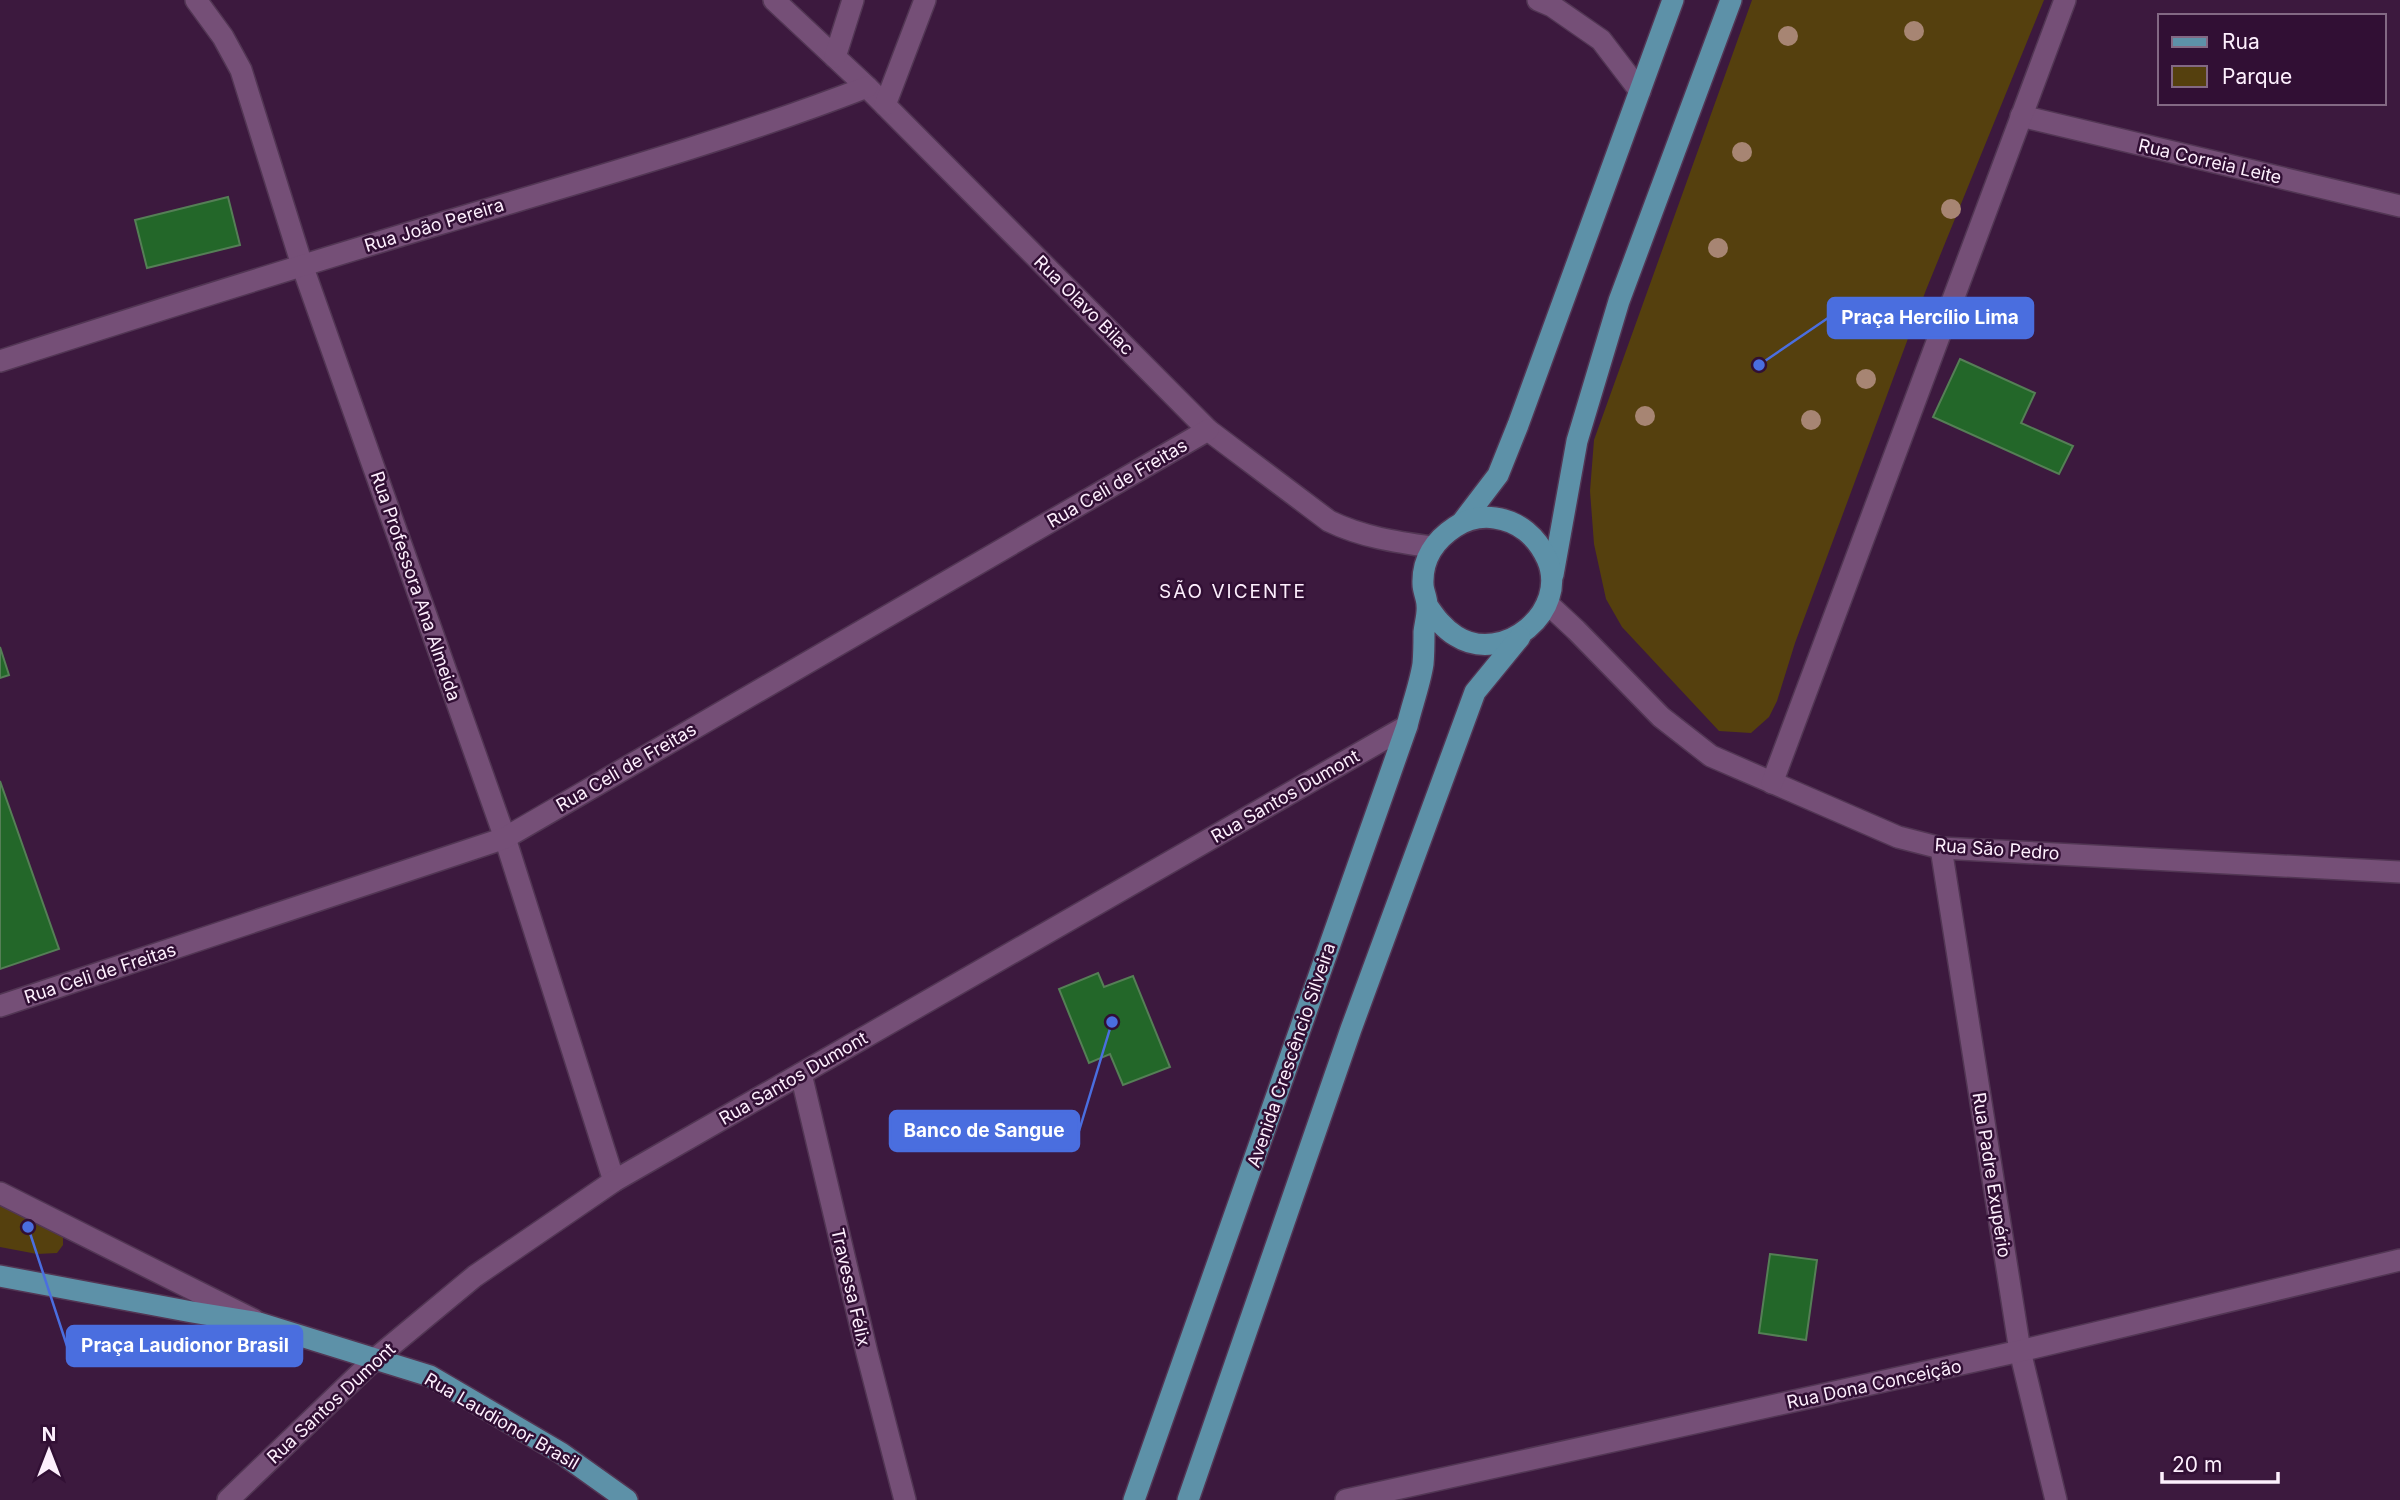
<svg xmlns="http://www.w3.org/2000/svg" width="2400" height="1500" viewBox="0 0 2400 1500" font-family="Inter,sans-serif">
	<style>
		.green { fill: #55400e }
		.building { fill: #236729; stroke: #557f56; stroke-width: 2 }
		.lines { fill: none; stroke-linecap: round; stroke-linejoin: round }
		.minor-casing { stroke: #523654; stroke-width: 24 }
		.major-casing { stroke: #523654; stroke-width: 24 }
		.minor { stroke: #754f77; stroke-width: 21 }
		.major { stroke: #5d91a8; stroke-width: 21 }
		.tree { fill: #a78573 }
		.labels { text-anchor: middle; dominant-baseline: central; stroke-width: 5; stroke-linejoin: round; paint-order: stroke }
		.street-label { font-size: 18px; fill: #fdeffd; stroke: #310f34 }
		.neighbourhood-label { font-size: 19px; letter-spacing: 2px; fill: #fdeffd; stroke: #310f34 }
		.leader { fill: none; stroke: #4a6edf; stroke-width: 2.5 }
		.callout-dot { fill: #4a6edf; stroke: #310f34; stroke-width: 2.5 }
		.callout { fill: #4a6edf; stroke: #4a6edf; stroke-width: 2.5 }
		.callout-label { font-size: 19px; text-anchor: middle; font-weight: bold; fill: #fff }
	</style>
	<rect width="100%" height="100%" fill="#3c193e"/>
	<g class="green">
		<polygon points="1752,0 2044,0 1926,290 1795,643 1777,701 1769,717 1751,733 1719,731 1622,627 1606,599 1594,544 1590,491 1594,440"/>
		<polygon points="0,1200 63,1232 63,1245 57,1253 37,1254 0,1247"/>
	</g>
	<g class="building">
		<polygon points="228,197 240,245 147,268 135,220"/>
		<polygon points="1960,359 2035,393 2021,423 2073,446 2059,474 1933,417"/>
		<polygon points="0,647 9,675 0,678"/>
		<polygon points="0,781 59,949 0,969"/>
		<polygon points="1098,973 1104,987 1133,976 1170,1067 1123,1085 1110,1054 1089,1063 1059,989"/>
		<polygon points="1770,1254 1817,1260 1806,1340 1759,1333"/>
	</g>
	<g class="lines">
		<defs>
			<g id="minor">
				<polyline points="196,0 223,37 241,70 302,265 505,838 614,1181"/>
				<path d="M774,0l93,87 341,343 121,91c33,16 67,21 103,26"/>
				<polyline points="1538,0 1552,6 1601,40 1640,91"/>
				<polyline points="835,57 853,0"/>
				<polyline points="885,105 925,0"/>
				<polyline points="2021,116 2400,206"/>
				<path d="M0,361c146,-47 292,-93 439,-137 144,-43 288,-83 428,-137"/>
				<polyline points="1547,603 1576,630 1661,717 1711,756 1898,837 1941,848 2400,872"/>
				<polyline points="1772,783 2065,0"/>
				<polyline points="1941,848 2020,1351 2056,1500"/>
				<polyline points="0,1006 505,838 1208,430"/>
				<polyline points="801,1074 867,1353 905,1500"/>
				<polyline points="0,1193 254,1320"/>
				<polyline points="228,1500 375,1359 475,1276 614,1181 1407,726"/>
				<polyline points="1346,1500 2020,1351 2400,1260"/>
			</g>
			<g id="major">
				<polyline points="1463,521 1498,475 1518,425 1673,0"/>
				<polyline points="1553,575 1577,441 1619,301 1731,0"/>
				<polyline points="0,1276 192,1312 259,1323 430,1376 561,1453 627,1500"/>
				<path d="M1134,1500l273,-774c5,-21 13,-42 16,-62 1,-11 1,-22 1,-32 1,-9 4,-18 3,-27 0,-7 -4,-14 -4,-21 -1,-25 12,-44 32,-57 12,-8 26,-11 40,-9 24,3 42,19 52,41 23,52 -44,107 -91,77 -13,-8 -21,-19 -29,-31"/>
				<polyline points="1188,1500 1351,1029 1475,692 1520,637"/>
			</g>
		</defs>
		<use href="#minor" class="minor-casing"/>
		<use href="#major" class="major-casing"/>
		<use href="#minor" class="minor"/>
		<use href="#major" class="major"/>
	</g>
	<g class="tree">
		<circle cx="1914" cy="31" r="10"/>
		<circle cx="1788" cy="36" r="10"/>
		<circle cx="1742" cy="152" r="10"/>
		<circle cx="1951" cy="209" r="10"/>
		<circle cx="1718" cy="248" r="10"/>
		<circle cx="1866" cy="379" r="10"/>
		<circle cx="1645" cy="416" r="10"/>
		<circle cx="1811" cy="420" r="10"/>
	</g>
	<g class="labels">
		<g class="street-label">
			<text transform="translate(2210 161) rotate(13)">Rua Correia Leite</text>
			<text transform="translate(434 225) rotate(-17)">Rua João Pereira</text>
			<text transform="translate(1084 305) rotate(45)">Rua Olavo Bilac</text>
			<text transform="translate(1117 483) rotate(-30)">Rua Celi de Freitas</text>
			<text transform="translate(416 586) rotate(71)">Rua Professora Ana Almeida</text>
			<text transform="translate(626 767) rotate(-30)">Rua Celi de Freitas</text>
			<text transform="translate(1285 796) rotate(-30)">Rua Santos Dumont</text>
			<text transform="translate(1997 849) rotate(4)">Rua São Pedro</text>
			<text transform="translate(100 973) rotate(-18)">Rua Celi de Freitas</text>
			<text transform="translate(1291 1055) rotate(-71)">Avenida Crescêncio Silveira</text>
			<text transform="translate(793 1078) rotate(-30)">Rua Santos Dumont</text>
			<text transform="translate(1992 1175) rotate(81)">Rua Padre Exupério</text>
			<text transform="translate(851 1287) rotate(77)">Travessa Félix</text>
			<text transform="translate(1874 1384) rotate(-12)">Rua Dona Conceição</text>
			<text transform="translate(331 1403) rotate(-43)">Rua Santos Dumont</text>
			<text transform="translate(502 1421) rotate(30)">Rua Laudionor Brasil</text>
		</g>
		<g class="neighbourhood-label">
			<text x="1233" y="591">SÃO VICENTE</text>
		</g>
	</g>
	<path class="leader" d="M1759 365L1828 318M1112 1022L1079 1131M28 1227L67 1346"/>
	<g class="callout-dot">
		<circle cx="1759" cy="365" r="7"/>
		<circle cx="1112" cy="1022" r="7"/>
		<circle cx="28" cy="1227" r="7"/>
	</g>
	<g class="callout">
		<rect x="1828" y="298" width="205" height="40" rx="7"/>
		<rect x="890" y="1111" width="189" height="40" rx="7"/>
		<rect x="67" y="1326" width="235" height="40" rx="7"/>
	</g>
	<g class="callout-label">
		<text x="1930" y="324">Praça Hercílio Lima</text>
		<text x="984" y="1137">Banco de Sangue</text>
		<text x="185" y="1352">Praça Laudionor Brasil</text>
	</g>
	<rect x="2158" y="14" width="228" height="91" fill="#310f34" stroke="#836984" stroke-width="2"/>
	<rect x="2172" y="37" width="35" height="10" fill="#5d91a8" stroke="#836984" stroke-width="2"/>
	<text x="2222" y="49" font-size="21" fill="#fdeffd">Rua</text>
	<rect x="2172" y="66" width="35" height="21" fill="#55400e" stroke="#836984" stroke-width="2"/>
	<text x="2222" y="84" font-size="21" fill="#fdeffd">Parque</text>
	<g transform="translate(49 1451)" stroke="#310f34" stroke-width="5" paint-order="stroke">
	<path d="M0-5L12 26L0 18L-12 26Z" fill="#fdeffd"/>
	<text y="-10" font-size="19" font-weight="bold" text-anchor="middle" fill="#fdeffd">N</text>
	</g>
	<path d="M2162 1472v10h116v-10" fill="none" stroke="#fdeffd" stroke-width="3.5"/>
	<text x="2172" y="1472" font-size="21" fill="#fdeffd" stroke="#310f34" stroke-width="5" paint-order="stroke">20 m</text>
</svg>
